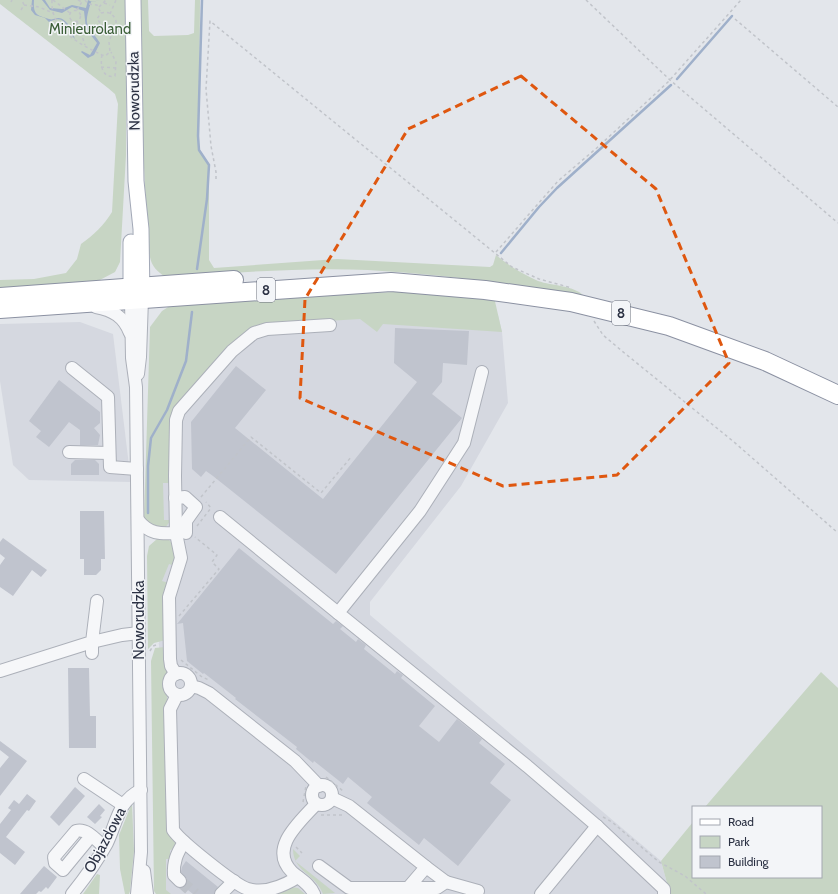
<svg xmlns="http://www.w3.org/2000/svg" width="838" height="894" viewBox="0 0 838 894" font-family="Cabin,sans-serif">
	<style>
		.built { fill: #d5d8e0 }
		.green { fill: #c7d5c4 }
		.water { fill: #9fb0ca }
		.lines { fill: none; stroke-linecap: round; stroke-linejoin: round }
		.stream { stroke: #9fb0ca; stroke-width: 2.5 }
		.building { fill: #c0c4ce }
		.minor-tunnel { stroke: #bec2c9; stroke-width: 12; stroke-dasharray: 12 6; stroke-linecap: butt }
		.minor-casing { stroke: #acb0b9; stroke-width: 14 }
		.major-casing { stroke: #a3a9b7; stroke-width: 17 }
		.highway-casing { stroke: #8b91a2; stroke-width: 20 }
		.path { stroke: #c1c4ca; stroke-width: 1.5; stroke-dasharray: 3 3; stroke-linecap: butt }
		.minor { stroke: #f6f7f9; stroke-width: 12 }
		.major { stroke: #fff; stroke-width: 15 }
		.highway { stroke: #fff; stroke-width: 18 }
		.marked { fill: none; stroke: #df570f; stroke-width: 3; stroke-dasharray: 8 5; stroke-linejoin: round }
		.labels { text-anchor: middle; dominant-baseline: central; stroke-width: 3; stroke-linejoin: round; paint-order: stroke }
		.shield { fill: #f3f5f8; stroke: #676c79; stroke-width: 1 }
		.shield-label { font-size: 14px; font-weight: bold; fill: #2b3143 }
		.park-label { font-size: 15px; fill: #3c5f38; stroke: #f3f5f8 }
		.street-label { font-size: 15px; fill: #2b3143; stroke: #f3f5f8 }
	</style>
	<rect width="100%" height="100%" fill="#e3e6eb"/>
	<g class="built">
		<polygon points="241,315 498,315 502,332 508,403 461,486 370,602 370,615 661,861 670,894 163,894 156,443"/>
		<polygon points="80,322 113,334 131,482 29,480 13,465 0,381 0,324"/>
	</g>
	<g class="green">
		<path d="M0,0h126v155l-6,107 -5,10 -19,10 -96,9v-11l34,-1 32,-6 11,-14 4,-15c13,-9 23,-19 31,-32l6,-108 -3,-10 -7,-6 -108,-84z"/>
		<path d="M139,0h9l1,31 5,5 34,-1 6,-2 1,-33h5l-1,150 10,15v95l5,8 123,-9 153,8 3,-2 3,-10c13,11 27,19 42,26 14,5 37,4 47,16 -72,-13 -144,-23 -217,-27 -67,-3 -135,3 -203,7 -15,-11 -14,-15 -17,-31l-5,-99z"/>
		<polygon points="415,291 494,297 502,332 383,324 377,332 360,319 261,325 179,403 170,483 163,483 164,520 171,520 165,528 155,528 144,519 150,327 162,311 176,302"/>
		<path d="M157,539l12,1c8,8 7,15 6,26l-6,-2 -7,17 7,2 -3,57 -12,3 -6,6 -1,-93 2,-10z"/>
		<polygon points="165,647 168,673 164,679 165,690 167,692 168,828 177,841 174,849 170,850 170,859 166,859 166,890 171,894 156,894 154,891 151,661 155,648"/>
		<polygon points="821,672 838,688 838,894 670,894 661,861 693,822 693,877 821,877 821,807 705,807"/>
		<polygon points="132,803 134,851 130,891 129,894 125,894 120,869 119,835"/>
		<path d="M293,849l7,7 -5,5 40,32 -12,1c-7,-20 -30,-22 -30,-45z"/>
		<polygon points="97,874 100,875 99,894 83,894"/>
		<polygon points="290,887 298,888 305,894 259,894 279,893"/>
	</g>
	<g class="water">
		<path d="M32,0h2c-1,14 2,15 15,19 6,2 9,-5 17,3 5,4 7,12 9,17 -8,-8 -8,-27 -26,-17l-4,-4 -10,-3 -4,-5z"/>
		<path d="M42,0h3l5,8 12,1 10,-4 14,3 2,-8 4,2 9,-2 -10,2c-8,26 -4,21 9,41l-6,12 -6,3 -7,-6 1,-1 8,4 7,-12 -11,-14 -2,-18 -12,-4 -10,6 -12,-3z"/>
	</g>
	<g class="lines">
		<g class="stream">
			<polyline points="677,79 732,16"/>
			<polyline points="501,253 539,207 557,188 671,85"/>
			<polyline points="197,269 207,199 209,165 199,150 198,136 202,0"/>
			<polyline points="148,513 148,466 151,438 167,410 186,361 192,312"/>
		</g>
	</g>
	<g class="building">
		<polygon points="395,328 469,331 467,365 443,363 442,382 432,394 462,418 336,574 213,476 206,471 201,477 192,469 191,422 236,366 266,390 235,428 323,499 417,382 394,363"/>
		<polygon points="59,380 100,412 100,423 94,428 100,435 98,445 80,445 80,430 69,422 49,447 36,437 41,431 29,421"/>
		<polygon points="75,460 95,460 99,464 99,475 71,475 71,464"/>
		<polygon points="80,511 104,511 105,559 101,559 101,570 96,575 84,575 84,559 80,559"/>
		<polygon points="3,538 47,570 41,577 32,570 13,596 0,587 0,565 5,558 0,554 0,542"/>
		<polygon points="239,548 333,624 336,621 343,626 340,629 356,642 358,639 366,645 364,649 395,674 397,671 403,675 401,678 435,706 419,726 439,742 457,719 482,739 479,743 505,764 490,783 511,800 458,866 424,838 419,845 367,803 372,797 348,777 343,784 314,761 313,763 296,749 297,747 235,699 236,698 204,673 203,674 187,661 183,623 177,624"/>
		<polygon points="68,668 89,668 90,716 96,716 96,748 69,748"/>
		<polygon points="0,741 27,761 0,796 0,768 9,757 0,750"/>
		<polygon points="75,787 85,796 59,826 50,817"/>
		<polygon points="27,794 36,801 29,811 27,810 6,837 25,852 15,865 0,853 0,824 11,810 8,808 14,800 19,804"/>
		<polygon points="99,804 105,810 100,816 102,817 95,824 87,817"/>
		<polygon points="186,861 218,887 214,894 193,894 184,887 187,879 181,872 182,867"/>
		<polygon points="44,866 57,877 48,889 46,887 41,892 39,891 36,894 20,894"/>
	</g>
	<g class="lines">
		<polyline class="minor-tunnel" points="180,881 195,894"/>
		<defs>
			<g id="minor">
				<polyline points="131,300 132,358 136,387 141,852 137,894"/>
				<path d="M96,307c17,3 28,10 34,26"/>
				<polyline points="72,368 108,397 110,467 137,469"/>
				<polyline points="482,372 464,443 420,511 338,613 527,766 597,826 664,889 664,894"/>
				<polyline points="138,374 140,357 142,299"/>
				<polyline points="69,452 109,453"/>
				<polyline points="175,498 185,497 196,507 186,521 186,533"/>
				<polyline points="220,517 338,613"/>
				<path d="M138,520c11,14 22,14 38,13l5,25 -12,39 1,62 1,7 5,8"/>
				<polyline points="176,533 175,476 176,420 179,411 232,351 254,333 267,329 330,325"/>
				<polyline points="92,653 92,642 122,635 139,633"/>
				<polyline points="0,671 92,642 97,601"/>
				<circle cx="180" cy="684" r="11"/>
				<polyline points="191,686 199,688 209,693 295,761 319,786"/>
				<path d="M177,695l-7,14 3,121c7,11 63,56 75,59 17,5 37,-4 50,-12"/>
				<polyline points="84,779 123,805"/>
				<circle cx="322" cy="795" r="10"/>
				<path d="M91,836l-28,34 -8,-7 -1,-6 22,-26c11,-3 20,9 28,16"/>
				<polyline points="319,866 349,888 408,888 426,867 349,806 332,798"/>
				<polyline points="426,867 446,882"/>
				<polyline points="144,871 147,894"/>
				<path d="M180,881l-6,-6c-1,-13 3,-22 10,-33"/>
				<polyline points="408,888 437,888 446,882 478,891"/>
				<path d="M72,894c13,-16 25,-33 35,-51 10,-21 11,-42 34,-53"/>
				<polyline points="221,894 234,881"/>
				<path d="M314,894c-4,-10 -14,-15 -22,-22 -24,-24 8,-50 24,-68"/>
				<polyline points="541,894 597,826"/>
			</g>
			<g id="major">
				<polyline points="133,0 136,181 141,229 142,298"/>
				<polyline points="131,298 131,242"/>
			</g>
			<g id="highway">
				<polyline points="0,297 234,280"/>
				<polyline points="0,309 391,282 485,290 571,302 669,326 765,361 838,395"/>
			</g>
		</defs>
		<use href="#minor" class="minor-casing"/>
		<use href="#major" class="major-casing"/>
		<use href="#highway" class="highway-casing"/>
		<g class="path">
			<path d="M52,0c-2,30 28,44 50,55l3,1 5,-4 -1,-10 6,-17"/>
			<polyline points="53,0 70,13"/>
			<polyline points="78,0 82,2"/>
			<polyline points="85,0 88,4 97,5 101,13"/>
			<polyline points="586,0 670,80 838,223"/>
			<polyline points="11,2 12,0"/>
			<polyline points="104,3 110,5"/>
			<polyline points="24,5 39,7 53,13"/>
			<polyline points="99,7 106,0"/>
			<polyline points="21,10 24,5 22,0"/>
			<polyline points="77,10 83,0"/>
			<circle cx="75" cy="16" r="5.5"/>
			<path d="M101,13c7,-2 13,1 15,8v4l-6,4 -8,-4 -5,-6z"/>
			<polyline points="110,14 116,0"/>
			<polyline points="735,19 838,107"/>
			<polyline points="77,21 85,45"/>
			<path d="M102,55c-2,10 0,24 13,21l1,-14 -5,-10"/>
			<polyline points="101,67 117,68"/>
			<polyline points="216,179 216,172 211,146 206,89 210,21 512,267 539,279 572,288"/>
			<polyline points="496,252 558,181 599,146 668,82 741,0"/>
			<polyline points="594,321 603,335 622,351 734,442 838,533"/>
			<polyline points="201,497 251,437 321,493 352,456"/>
			<polyline points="197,526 211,508 206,502"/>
			<polyline points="179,616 219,569 212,562 217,555 195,537"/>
			<polyline points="150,651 153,646 159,644"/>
			<polyline points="181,660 202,677 209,680"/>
			<polyline points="326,777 343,791"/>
			<polyline points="303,802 306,786"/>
			<polyline points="321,815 342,815"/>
			<polyline points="603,817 612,822 659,862 685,876 706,894"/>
			<polyline points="296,847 302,853"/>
		</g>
		<use href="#minor" class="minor"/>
		<use href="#major" class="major"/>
		<use href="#highway" class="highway"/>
	</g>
	<path class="marked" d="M521,76l135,113 73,174 -112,112 -114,11 -203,-88 5,-99 103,-170z"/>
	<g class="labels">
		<g class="shield">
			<rect x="257" y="278" width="18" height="24" rx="3"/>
			<rect x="612" y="301" width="18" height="24" rx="3"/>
		</g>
		<g class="shield-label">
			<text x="266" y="290">8</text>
			<text x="621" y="313">8</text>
		</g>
		<g class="park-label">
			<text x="90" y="29">Minieuroland</text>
		</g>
		<g class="street-label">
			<text transform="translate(134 91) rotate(-91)">Noworudzka</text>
			<text transform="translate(139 620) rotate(-90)">Noworudzka</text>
			<text transform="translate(105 840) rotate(-62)">Objazdowa</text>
		</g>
	</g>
	<rect x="692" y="806" width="130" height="72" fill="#f3f5f8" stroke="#a3a7b0"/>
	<rect x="700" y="819" width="20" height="6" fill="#ffffff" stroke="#a3a7b0"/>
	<text x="728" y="826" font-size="12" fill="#2b3143">Road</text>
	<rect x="700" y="836" width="20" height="12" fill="#c7d5c4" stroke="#a3a7b0"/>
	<text x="728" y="846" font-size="12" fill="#2b3143">Park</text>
	<rect x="700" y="856" width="20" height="12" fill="#c0c4ce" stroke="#a3a7b0"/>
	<text x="728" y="866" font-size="12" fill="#2b3143">Building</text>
</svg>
